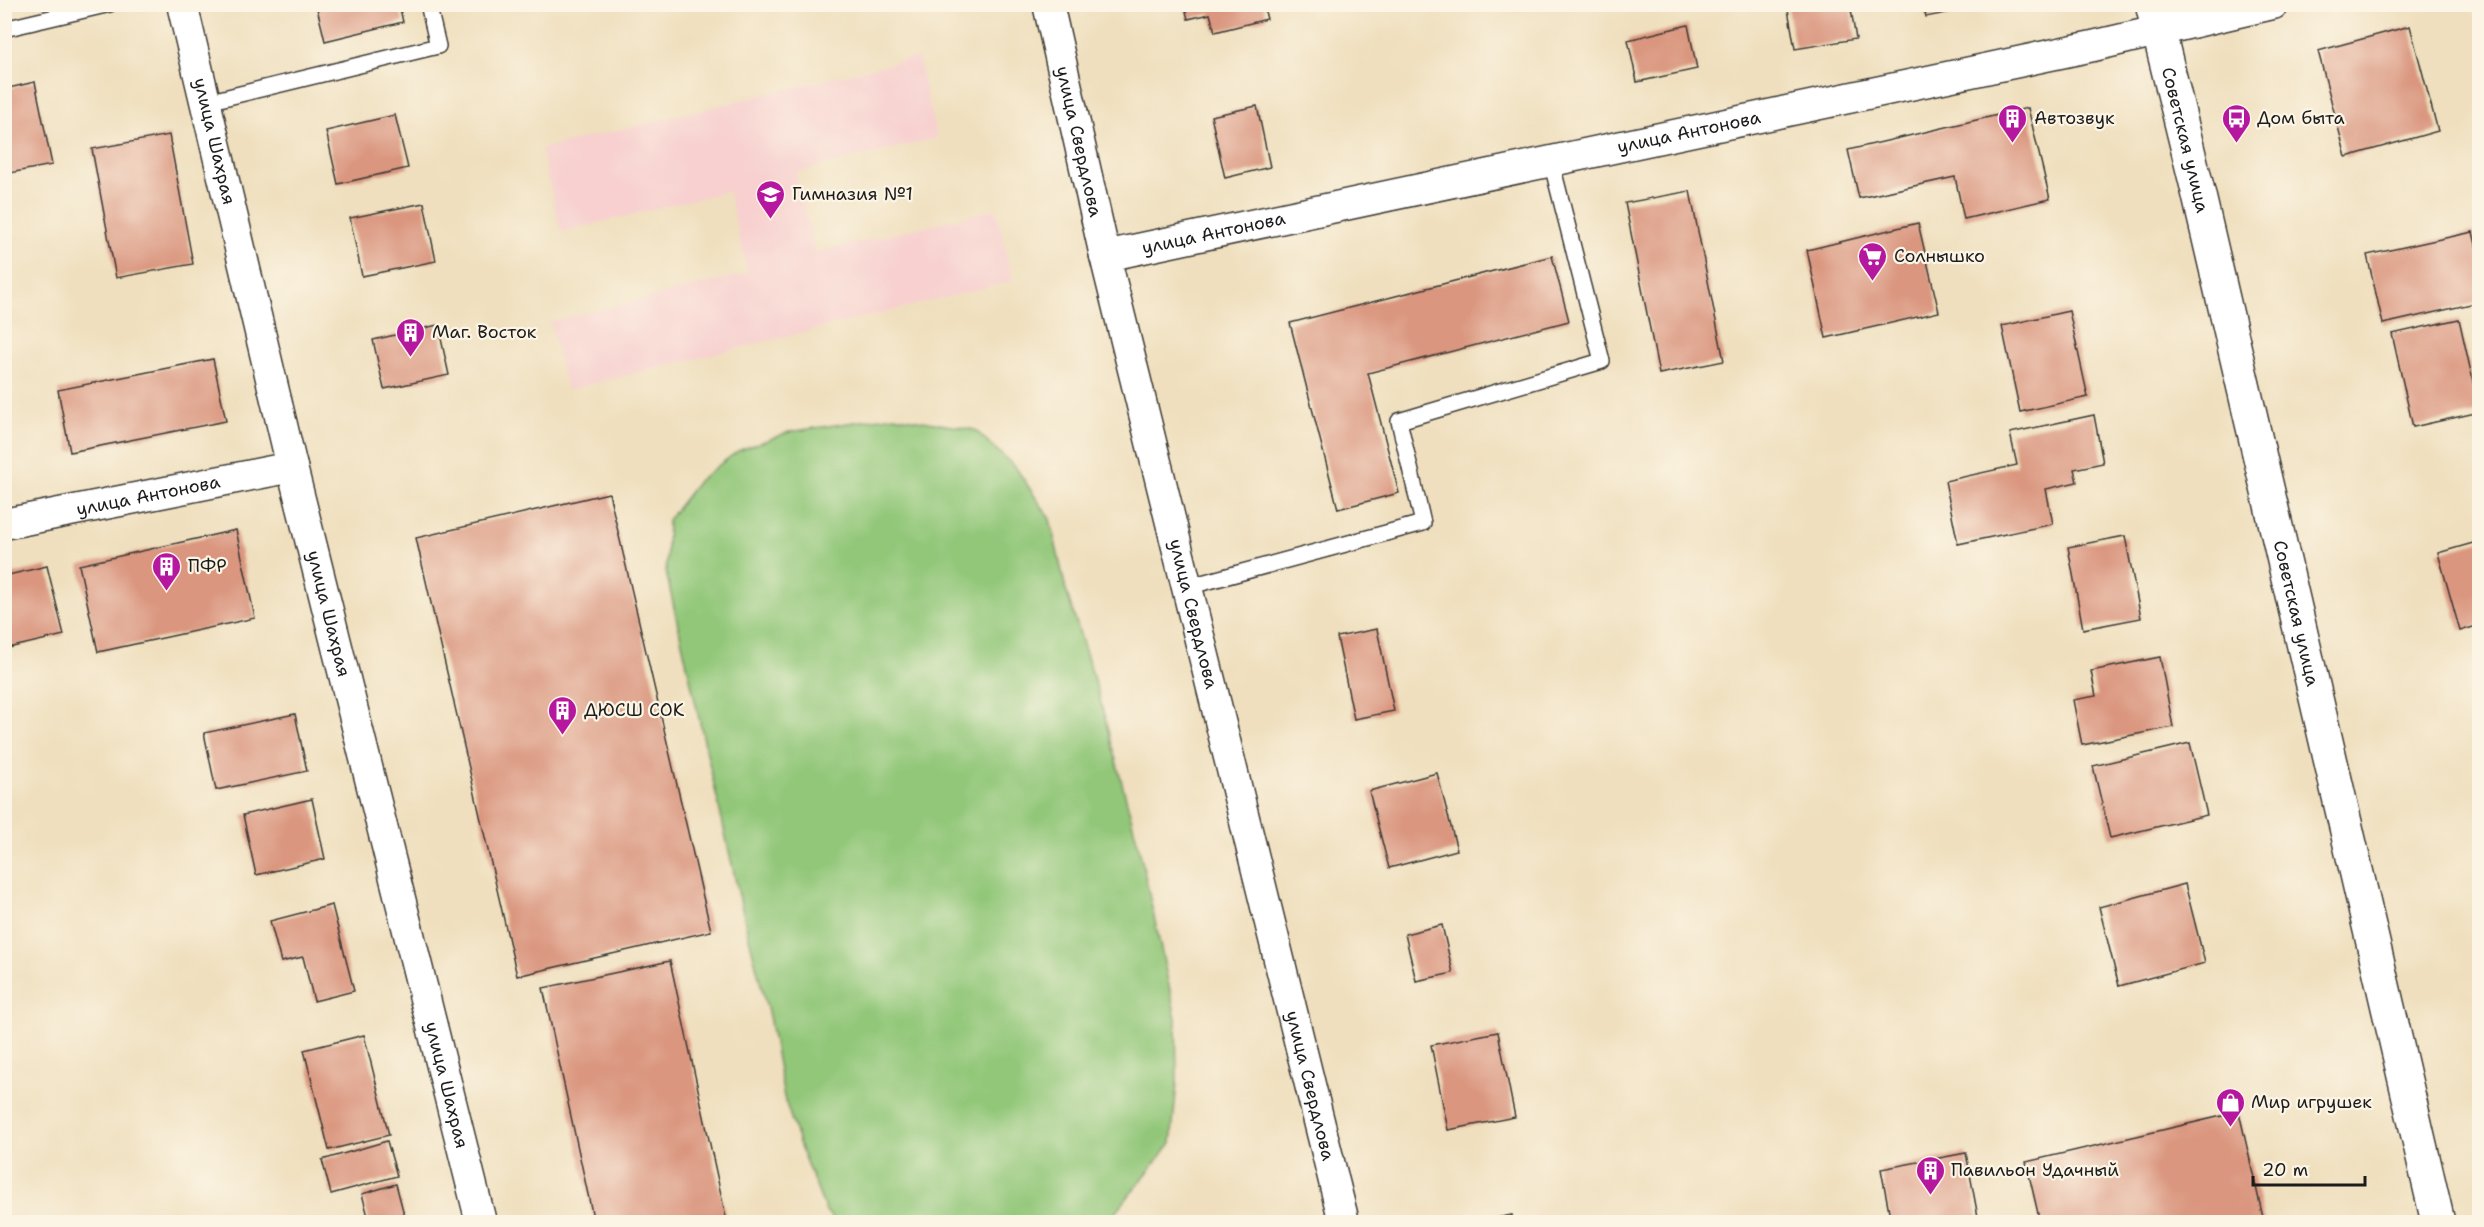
<svg xmlns="http://www.w3.org/2000/svg" width="2484" height="1227" viewBox="0 0 2484 1227" font-family="'Shantell Sans',sans-serif">
	<style>
		.built { fill: #f7d0cf }
		.green { fill: #92c779; stroke: #57724a; stroke-width: 1.5 }
		.building { fill: #da967f }
		.lines { fill: none; stroke-linecap: round; stroke-linejoin: round }
		.service-casing { stroke: #3c3934; stroke-width: 18 }
		.minor-casing { stroke: #3c3934; stroke-width: 33 }
		.secondary-casing { stroke: #3c3934; stroke-width: 36 }
		.service { stroke: #fff; stroke-width: 15 }
		.minor { stroke: #fff; stroke-width: 30 }
		.secondary { stroke: #fff; stroke-width: 33 }
		.labels { text-anchor: middle; dominant-baseline: central; stroke-width: 4.5; stroke-linejoin: round; paint-order: stroke }
		.poi-label { font-size: 18px; fill: #1c1c1c; stroke: #fcf5e5; text-anchor: start }
		.street-label { font-size: 18px; fill: #1c1c1c; stroke: #fcf5e5 }
	</style>
	<rect width="100%" height="100%" fill="#fcf5e5"/>
	<filter id="ink" filterUnits="userSpaceOnUse"><feTurbulence type="fractalNoise" baseFrequency=".0167" numOctaves="2"/><feDisplacementMap in="SourceGraphic" scale="12" xChannelSelector="R" yChannelSelector="G"/><feConvolveMatrix kernelMatrix="1 2 1 2 8 2 1 2 1" color-interpolation-filters="sRGB"/></filter>
	<filter id="wash" filterUnits="userSpaceOnUse"><feTurbulence type="fractalNoise" baseFrequency=".008" numOctaves="4" result="noise"/><feDisplacementMap in="SourceGraphic" scale="24" xChannelSelector="R" yChannelSelector="G"/><feGaussianBlur stdDeviation="1.35" result="paint"/><feColorMatrix in="noise" values="0 0 0 0 0 0 0 0 0 0 0 0 0 0 0 0 0 1.4 0 .05"/><feComposite in="paint" operator="in"/></filter>
	<g filter="url(#wash)">
		<rect width="100%" height="100%" fill="#efdfbe"/>
		<polygon class="built" points="918,57 937,138 796,172 815,253 996,209 1013,281 567,390 550,322 748,273 728,191 561,232 541,149"/>
		<polygon class="green" points="894,416 975,430 1016,468 1050,519 1066,590 1098,692 1139,848 1176,1018 1177,1083 1171,1143 1108,1222 836,1222 826,1211 802,1152 784,1097 769,1016 745,922 666,572 668,520 699,480 738,451 789,432"/>
		<g id="blocks">
			<g class="building">
				<polygon points="316,4 399,4 403,22 325,41"/>
				<polygon points="1184,4 1263,4 1267,19 1215,32 1210,14 1188,19"/>
				<polygon points="1787,4 1850,4 1856,39 1795,49"/>
				<polygon points="1923,4 1983,4 1983,6 1926,17"/>
				<polygon points="1688,25 1697,69 1637,82 1628,40"/>
				<polygon points="2410,26 2438,131 2346,157 2318,51"/>
				<polygon points="35,82 52,165 4,174 4,89"/>
				<polygon points="1257,106 1270,167 1225,178 1211,116"/>
				<polygon points="2028,108 2050,199 1964,219 1955,177 1859,198 1848,150"/>
				<polygon points="395,115 408,168 338,184 326,131"/>
				<polygon points="169,135 193,264 116,278 92,149"/>
				<polygon points="1690,191 1724,361 1659,374 1625,203"/>
				<polygon points="424,203 436,261 362,276 350,218"/>
				<polygon points="1918,223 1939,312 1826,338 1807,250"/>
				<polygon points="2473,232 2480,261 2480,302 2383,324 2367,255"/>
				<polygon points="1552,256 1569,321 1368,373 1399,493 1338,509 1290,323"/>
				<polygon points="2069,311 2088,397 2020,412 2002,326"/>
				<polygon points="2459,319 2480,412 2413,427 2392,334"/>
				<polygon points="438,325 449,375 384,389 373,340"/>
				<polygon points="213,359 226,421 70,452 58,390"/>
				<polygon points="2094,415 2103,463 2074,469 2077,482 2046,489 2053,524 1958,544 1945,481 2017,465 2010,433"/>
				<polygon points="609,493 711,931 517,976 416,538"/>
				<polygon points="236,530 255,618 98,652 79,565"/>
				<polygon points="2125,536 2141,618 2083,629 2068,547"/>
				<polygon points="2480,541 2480,625 2460,631 2438,553"/>
				<polygon points="47,566 64,635 4,649 4,576"/>
				<polygon points="1377,629 1394,711 1354,719 1337,637"/>
				<polygon points="2160,657 2173,727 2082,745 2073,700 2096,696 2091,671"/>
				<polygon points="295,714 307,771 216,790 204,733"/>
				<polygon points="2190,743 2207,815 2110,838 2093,766"/>
				<polygon points="1437,773 1457,850 1389,868 1369,791"/>
				<polygon points="312,799 325,859 256,875 243,815"/>
				<polygon points="2185,884 2205,963 2119,986 2099,907"/>
				<polygon points="332,905 354,991 314,1001 303,957 281,962 270,921"/>
				<polygon points="1442,925 1453,973 1416,981 1405,934"/>
				<polygon points="670,961 727,1222 594,1222 543,988"/>
				<polygon points="1498,1032 1515,1117 1448,1130 1431,1045"/>
				<polygon points="364,1035 389,1135 329,1150 304,1050"/>
				<polygon points="2239,1112 2264,1222 2040,1222 2026,1162"/>
				<polygon points="387,1141 397,1176 331,1194 322,1160"/>
				<polygon points="1966,1153 1979,1222 1891,1222 1881,1169"/>
				<polygon points="396,1184 406,1222 361,1222 369,1220 362,1194"/>
				<polygon points="1512,1215 1513,1222 1481,1222 1481,1221"/>
			</g>
		</g>
	</g>
	<g filter="url(#ink)">
		<use href="#blocks" fill-opacity="0" stroke="#3c3934" stroke-width="1.5"/>
		<g class="lines">
			<defs>
				<g id="service">
					<polyline points="4,29 110,4"/>
					<polyline points="203,103 438,46 428,4"/>
					<polyline points="1187,587 1423,523 1399,421 1602,361 1551,161"/>
				</g>
				<g id="minor">
					<path id="s1" d="M182,4l110,463 189,755"/>
					<path id="s2" d="M1048,4l57,252 239,966"/>
					<path id="s3" d="M1105,256l988,-210 180,-42"/>
					<path id="s4" d="M4,524l288,-57"/>
				</g>
				<g id="secondary">
					<path id="s5" d="M2152,4l45,183 241,1035"/>
				</g>
			</defs>
			<use href="#service" class="service-casing"/>
			<use href="#minor" class="minor-casing"/>
			<use href="#secondary" class="secondary-casing"/>
			<use href="#service" class="service"/>
			<use href="#minor" class="minor"/>
			<use href="#secondary" class="secondary"/>
		</g>
	</g>
	<defs>
		<symbol id="building-pin" viewBox="-11 -11 22 30"><path d="M0 17L-7.5 6A9.5 9.5 0 1 1 7.5 6Z" fill="#b5179e" stroke="#fcf5e5"/><path d="M-4-6H4V6H1V3H-1V6H-4ZM-2.5-4.3h1.7v1.8h-1.7ZM.8-4.3h1.7v1.8H.8ZM-2.5-1h1.7V.8h-1.7ZM.8-1h1.7V.8H.8Z" fill="#fff"/></symbol>
		<symbol id="bus-pin" viewBox="-11 -11 22 30"><path d="M0 17L-7.5 6A9.5 9.5 0 1 1 7.5 6Z" fill="#b5179e" stroke="#fcf5e5"/><path d="M-5-6H5V4H4V6H2V4H-2V6H-4V4H-5ZM-3.5-4V0h7V-4ZM-3.5 1.2v1.5H-2V1.2ZM2 1.2v1.5H3.5V1.2Z" fill="#fff"/></symbol>
		<symbol id="school-pin" viewBox="-11 -11 22 30"><path d="M0 17L-7.5 6A9.5 9.5 0 1 1 7.5 6Z" fill="#b5179e" stroke="#fcf5e5"/><path d="M0-5L7-2L0 1L-7-2ZM-4 1L0 2.5L4 1V4Q0 6-4 4Z" fill="#fff"/></symbol>
		<symbol id="supermarket-pin" viewBox="-11 -11 22 30"><path d="M0 17L-7.5 6A9.5 9.5 0 1 1 7.5 6Z" fill="#b5179e" stroke="#fcf5e5"/><path d="M-6-5.5h2.5l.6 2H6L4.5 2H-2.5L-4.4-4H-6ZM-1.5 3.2a1.3 1.3 0 1 0 .1 0ZM3 3.2a1.3 1.3 0 1 0 .1 0Z" fill="#fff"/></symbol>
		<symbol id="shop-pin" viewBox="-11 -11 22 30"><path d="M0 17L-7.5 6A9.5 9.5 0 1 1 7.5 6Z" fill="#b5179e" stroke="#fcf5e5"/><path d="M-5-2.5h2.3a2.7 3.5 0 0 1 5.4 0H5L5.5 6h-11ZM-1.5-2.5h3a1.5 2.3 0 0 0-3 0Z" fill="#fff"/></symbol>
	</defs>
	<g fill-rule="evenodd">
		<use href="#building-pin" x="1996" y="102" width="33" height="45"/>
		<use href="#bus-pin" x="2220" y="102" width="33" height="45"/>
		<use href="#school-pin" x="754" y="178" width="33" height="45"/>
		<use href="#supermarket-pin" x="1856" y="240" width="33" height="45"/>
		<use href="#building-pin" x="394" y="316" width="33" height="45"/>
		<use href="#building-pin" x="150" y="550" width="33" height="45"/>
		<use href="#building-pin" x="546" y="694" width="33" height="45"/>
		<use href="#shop-pin" x="2214" y="1086" width="33" height="45"/>
		<use href="#building-pin" x="1914" y="1154" width="33" height="45"/>
	</g>
	<g class="labels">
		<g class="poi-label">
			<text x="2034" y="118">Автозвук</text>
			<text x="2257" y="118">Дом быта</text>
			<text x="792" y="194">Гимназия №1</text>
			<text x="1894" y="256">Солнышко</text>
			<text x="432" y="332">Маг. Восток</text>
			<text x="188" y="566">ПФР</text>
			<text x="584" y="710">ДЮСШ СОК</text>
			<text x="2251" y="1102">Мир игрушек</text>
			<text x="1951" y="1170">Павильон Удачный</text>
		</g>
		<g class="street-label">
			<text stroke="none"><textPath href="#s3" startOffset="597">улица Антонова</textPath></text>
			<text stroke="none"><textPath href="#s5" startOffset="140">Советская улица</textPath></text>
			<text stroke="none"><textPath href="#s1" startOffset="141">улица Шахрая</textPath></text>
			<text stroke="none"><textPath href="#s2" startOffset="141">улица Свердлова</textPath></text>
			<text stroke="none"><textPath href="#s3" startOffset="111">улица Антонова</textPath></text>
			<text stroke="none"><textPath href="#s4" startOffset="147">улица Антонова</textPath></text>
			<text stroke="none"><textPath href="#s5" startOffset="626">Советская улица</textPath></text>
			<text stroke="none"><textPath href="#s1" startOffset="627">улица Шахрая</textPath></text>
			<text stroke="none"><textPath href="#s2" startOffset="627">улица Свердлова</textPath></text>
			<text stroke="none"><textPath href="#s1" startOffset="1113">улица Шахрая</textPath></text>
			<text stroke="none"><textPath href="#s2" startOffset="1113">улица Свердлова</textPath></text>
		</g>
	</g>
	<rect width="2484" height="1227" fill="none" stroke="#fcf5e5" stroke-width="24"/>
	<path d="M2253 1176v9h112v-9" fill="none" stroke="#1c1c1c" stroke-width="3"/>
	<text x="2262" y="1176" font-size="18" fill="#1c1c1c" stroke="#fcf5e5" stroke-width="4.5" paint-order="stroke">20 m</text>
</svg>
